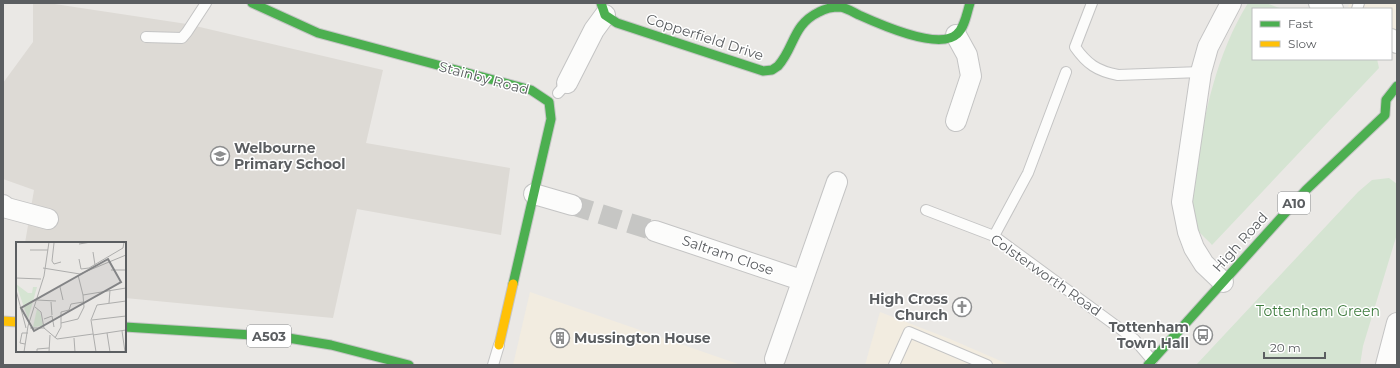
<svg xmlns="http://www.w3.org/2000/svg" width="1400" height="368" viewBox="0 0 1400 368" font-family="Montserrat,sans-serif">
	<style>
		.commercial { fill: #f2ece0 }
		.education { fill: #dddad5 }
		.green { fill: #d5e4d2 }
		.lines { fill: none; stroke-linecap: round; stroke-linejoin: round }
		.street-tunnel { stroke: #c6c6c4; stroke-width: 20; stroke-dasharray: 20 10; stroke-linecap: butt }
		.lane-casing { stroke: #c4c4c4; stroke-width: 12 }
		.street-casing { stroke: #c4c4c4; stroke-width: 22 }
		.fast-casing { stroke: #c5c5c5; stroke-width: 11 }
		.slow-casing { stroke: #c5c5c5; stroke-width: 11 }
		.lane { stroke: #fcfcfb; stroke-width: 10 }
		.street { stroke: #fcfcfb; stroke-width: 20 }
		.fast { stroke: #4caf50; stroke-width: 9 }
		.slow { stroke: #ffc107; stroke-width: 9 }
		.labels { text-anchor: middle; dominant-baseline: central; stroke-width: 3; stroke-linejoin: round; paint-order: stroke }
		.shield { fill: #fff; stroke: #8c8e90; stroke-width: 1 }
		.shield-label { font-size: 13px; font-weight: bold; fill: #5b5e61 }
		.street-label { font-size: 14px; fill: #5b5e61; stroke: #fff }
		.poi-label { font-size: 14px; font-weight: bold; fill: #5b5e61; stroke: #fff; text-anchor: start }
		.park-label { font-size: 14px; fill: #3f7c3f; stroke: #fff }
		.inset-road { fill: none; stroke: #adadac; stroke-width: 1 }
		.view { fill: #838486; fill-opacity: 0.15; stroke: #838486; stroke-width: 2 }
		.inset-edge { fill: none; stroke: #5b5e61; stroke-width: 2 }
	</style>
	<rect width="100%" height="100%" fill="#eae8e5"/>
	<g class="commercial">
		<polygon points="1350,3 1397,3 1397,32 1391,29 1391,9 1352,9 1348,7"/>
		<polygon points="530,292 741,365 513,365"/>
		<polygon points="880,312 950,339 1010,365 865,365"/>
	</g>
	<polygon class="education" points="33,3 48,3 187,24 383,70 366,143 510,168 501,235 357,209 333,318 125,298 125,243 25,243 34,190 3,179 3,83 33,42"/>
	<g class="green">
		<path d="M1248,3h18l16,6h-29v50h124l2,9 -167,177c-5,-6 -17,-15 -19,-23 -4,-17 0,-35 3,-52 8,-57 21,-117 52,-167z"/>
		<polygon points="1389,178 1397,184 1397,234 1363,346 1360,365 1196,365 1358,192 1372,180"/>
	</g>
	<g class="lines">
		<polyline class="street-tunnel" points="572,205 655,231"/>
		<defs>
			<g id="lane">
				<path d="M1092,3l-17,44c12,17 22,24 43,28l83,-3"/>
				<polyline points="1357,9 1359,3"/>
				<polyline points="146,37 182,38 187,32 206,3"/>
				<polyline points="558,93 567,83"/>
				<polyline points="926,210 994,236 1134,339 1152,360"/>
				<polyline points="994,236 1028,173 1066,72"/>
				<polyline points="493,365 499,345"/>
				<polyline points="894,365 909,332 987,365"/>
			</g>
			<g id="street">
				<polyline points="1319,3 1333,9"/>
				<polyline points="1391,39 1397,43"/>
				<polyline points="567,83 594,30 605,15"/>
				<polyline points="956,121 971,76 967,55 956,35"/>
				<polyline points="534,194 572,205"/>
				<polyline points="3,205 7,208 48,219"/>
				<polyline points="655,231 801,280"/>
				<polyline points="1223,282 1204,264 1194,248 1188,232 1182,202 1201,72 1208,47 1231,3"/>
				<polyline points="775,359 837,182"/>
				<polyline points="1386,365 1397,323"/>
			</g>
			<g id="fast">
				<polyline points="252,3 318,33 531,90 549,102 551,119 513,284"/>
				<path d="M601,3l4,12 12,8 146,48 9,-1 6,-4c17,-19 14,-41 41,-54 7,-4 14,-5 21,-5 7,1 13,5 19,8 20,9 80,36 98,19 8,-7 10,-22 13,-31"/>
				<polyline points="125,327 282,337 331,345 409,365"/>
				<polyline points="1148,365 1306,190 1385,115 1386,100 1397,86"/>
			</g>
			<g id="slow">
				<polyline points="3,321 17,322"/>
				<polyline points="499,345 513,284"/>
			</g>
		</defs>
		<use href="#lane" class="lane-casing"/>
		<use href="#street" class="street-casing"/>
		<use href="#fast" class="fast-casing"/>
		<use href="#slow" class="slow-casing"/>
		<use href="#lane" class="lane"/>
		<use href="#street" class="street"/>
		<use href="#fast" class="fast"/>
		<use href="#slow" class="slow"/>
	</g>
	<defs>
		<symbol id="school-ring" viewBox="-11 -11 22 22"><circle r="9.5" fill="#fff" stroke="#8d8e8f" stroke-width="1.5"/><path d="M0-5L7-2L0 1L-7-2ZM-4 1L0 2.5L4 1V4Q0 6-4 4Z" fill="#8d8e8f"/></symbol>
		<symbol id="church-ring" viewBox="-11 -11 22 22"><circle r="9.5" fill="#fff" stroke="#8d8e8f" stroke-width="1.5"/><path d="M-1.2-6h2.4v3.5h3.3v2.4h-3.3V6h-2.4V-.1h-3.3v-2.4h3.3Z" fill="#8d8e8f"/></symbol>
		<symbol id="bus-ring" viewBox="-11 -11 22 22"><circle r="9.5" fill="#fff" stroke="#8d8e8f" stroke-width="1.5"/><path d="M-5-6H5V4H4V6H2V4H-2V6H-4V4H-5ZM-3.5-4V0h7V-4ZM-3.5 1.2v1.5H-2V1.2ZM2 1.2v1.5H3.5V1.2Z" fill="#8d8e8f"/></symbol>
		<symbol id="building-ring" viewBox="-11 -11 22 22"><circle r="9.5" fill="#fff" stroke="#8d8e8f" stroke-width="1.5"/><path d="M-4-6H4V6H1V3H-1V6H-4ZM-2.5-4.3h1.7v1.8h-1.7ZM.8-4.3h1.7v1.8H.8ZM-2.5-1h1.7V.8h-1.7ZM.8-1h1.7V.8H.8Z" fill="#8d8e8f"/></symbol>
	</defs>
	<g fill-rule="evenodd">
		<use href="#school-ring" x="209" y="145" width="22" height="22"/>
		<use href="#church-ring" x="951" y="296" width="22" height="22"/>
		<use href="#bus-ring" x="1192" y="324" width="22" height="22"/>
		<use href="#building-ring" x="549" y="327" width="22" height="22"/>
	</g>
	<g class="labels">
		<g class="shield">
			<rect x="1278" y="192" width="32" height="22" rx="3"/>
			<rect x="247" y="325" width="44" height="22" rx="3"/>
		</g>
		<g class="shield-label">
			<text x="1294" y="203">A10</text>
			<text x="269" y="336">A503</text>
		</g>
		<g class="street-label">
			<text transform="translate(705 37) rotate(18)">Copperfield Drive</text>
			<text transform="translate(484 78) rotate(15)">Stainby Road</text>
			<text transform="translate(1240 242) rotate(-48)">High Road</text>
			<text transform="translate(728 255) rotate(19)">Saltram Close</text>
			<text transform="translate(1046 275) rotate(35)">Colsterworth Road</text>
		</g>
		<g class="poi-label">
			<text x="234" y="148">Welbourne<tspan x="234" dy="16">Primary School</tspan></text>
			<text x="948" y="299" text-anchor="end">High Cross<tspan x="948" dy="16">Church</tspan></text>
			<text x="1189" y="327" text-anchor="end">Tottenham<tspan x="1189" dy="16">Town Hall</tspan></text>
			<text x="574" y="338">Mussington House</text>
		</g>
		<g class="park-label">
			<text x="1318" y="311">Tottenham Green</text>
		</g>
	</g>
	<g transform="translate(16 242)">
		<rect width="110" height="110" fill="#eae8e5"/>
		<path d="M0,42l12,9h4l1,-6h4l-9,32zM21,67l3,3 3,14 -10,1z" fill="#d5e4d2"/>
		<path class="inset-road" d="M38,1l-2,18 2,3 7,-2M63,2l12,-2M14,8h18M77,10l2,13M63,17l2,10 8,-1 34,-20 1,-6M27,26l37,6 46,-19M95,28h15M62,33l5,20M0,36l25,1M44,45l3,13M0,48l10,38M67,53l43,-7M21,58l19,1M35,60l1,13M93,61l1,-13M19,65l6,5 3,16M28,77l8,-3 2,11M76,78l34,-4M45,81l17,-4 6,-12 -1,-12M14,86h14M28,86l13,11 36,-5M106,89l3,21M91,91l3,19M77,93l33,-5M39,96l6,-11v-15l8,-2 2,-6 12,-2M58,96l1,14M9,102l-5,-1 2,-10h6M8,110l4,-26 16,-50 5,-34M21,110v-3l12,-1M33,110l1,-17M80,110l-5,-32 6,-15 29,-4"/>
		<path class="view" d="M92,17l13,23 -87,49 -13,-23z"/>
		<rect width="110" height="110" class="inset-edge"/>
	</g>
	<rect width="1400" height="368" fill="none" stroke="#5b5e61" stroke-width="8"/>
	<rect x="1252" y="8" width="140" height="52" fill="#ffffff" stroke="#bdbfc0"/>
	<rect x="1260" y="21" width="20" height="6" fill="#4caf50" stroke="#bdbfc0"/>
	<text x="1288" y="28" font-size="12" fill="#5b5e61">Fast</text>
	<rect x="1260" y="41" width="20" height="6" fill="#ffc107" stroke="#bdbfc0"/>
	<text x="1288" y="48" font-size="12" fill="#5b5e61">Slow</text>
	<path d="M1264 352v6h61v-6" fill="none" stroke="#5b5e61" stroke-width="2"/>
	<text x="1270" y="352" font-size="12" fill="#5b5e61" stroke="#ffffff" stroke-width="3" paint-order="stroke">20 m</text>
</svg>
